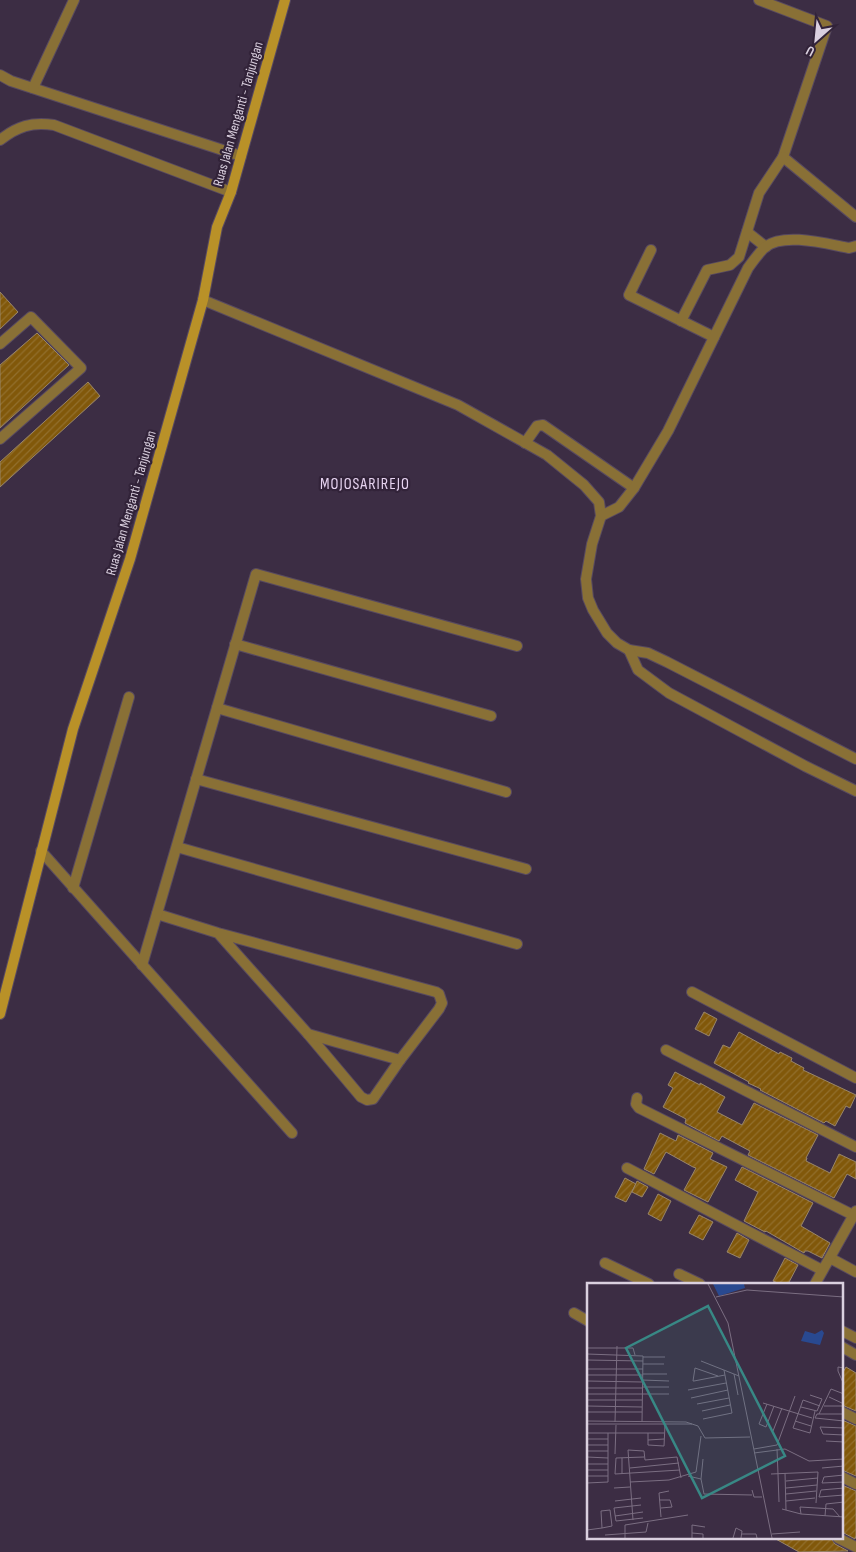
<svg xmlns="http://www.w3.org/2000/svg" width="856" height="1552" viewBox="0 0 856 1552" font-family="'Sofia Sans Condensed',sans-serif">
	<style>
		.building { fill: url(#building-hatch); stroke: #98856a }
		.lines { fill: none; stroke-linecap: round; stroke-linejoin: round }
		.street-casing { stroke: #584a60; stroke-width: 12 }
		.secondary-casing { stroke: #584a60; stroke-width: 12 }
		.street { stroke: #897036; stroke-width: 10 }
		.secondary { stroke: #b99128; stroke-width: 10 }
		.labels { text-anchor: middle; dominant-baseline: central; stroke-width: 4.5; stroke-linejoin: round; paint-order: stroke }
		.street-label { font-size: 14px; fill: #dad0df; stroke: #322339 }
		.quarter-label { font-size: 16px; letter-spacing: 1px; fill: #e6d3f0; stroke: #322339 }
		.inset-road { fill: none; stroke: #7b6e82; stroke-width: 1 }
		.view { fill: #388885; fill-opacity: 0.15; stroke: #388885; stroke-width: 2.5 }
		.inset-edge { fill: none; stroke: #dad0df; stroke-width: 2.5 }
	</style>
	<defs>
		<pattern id="building-hatch" width="6" height="6" patternUnits="userSpaceOnUse" patternTransform="scale(1.25)"><rect width="6" height="6" fill="#81580a"/><path d="M-1 1l2-2M0 6l6-6M5 7l2-2" fill="none" stroke="#926f2d"/></pattern>
	</defs>
	<rect width="100%" height="100%" fill="#3c2d44"/>
	<g class="building">
		<polygon points="0,292 18,312 0,329"/>
		<polygon points="37,333 69,365 0,428 0,365"/>
		<polygon points="88,382 100,396 0,487 0,462"/>
		<polygon points="704,1012 717,1019 709,1036 695,1029"/>
		<polygon points="739,1032 779,1054 780,1052 792,1058 791,1061 804,1068 803,1070 856,1095 850,1108 846,1106 835,1126 826,1121 824,1123 760,1090 761,1089 748,1083 749,1082 714,1063 723,1045 730,1048"/>
		<polygon points="675,1072 700,1085 700,1083 725,1097 717,1112 742,1125 754,1103 818,1135 806,1158 807,1158 806,1161 830,1173 839,1154 856,1162 856,1179 847,1174 834,1198 748,1155 750,1151 722,1136 719,1141 685,1123 686,1119 663,1107 673,1088 668,1085"/>
		<polygon points="660,1133 676,1141 678,1135 713,1153 710,1159 727,1167 708,1202 684,1190 696,1168 693,1167 666,1152 654,1174 644,1169"/>
		<polygon points="742,1167 813,1203 801,1226 830,1243 822,1258 808,1251 805,1251 804,1253 766,1231 765,1232 744,1221 758,1192 735,1180"/>
		<polygon points="625,1178 636,1184 626,1202 615,1197"/>
		<polygon points="637,1181 648,1187 642,1197 632,1192"/>
		<polygon points="658,1194 671,1201 661,1221 648,1214"/>
		<polygon points="699,1215 713,1222 703,1240 689,1233"/>
		<polygon points="737,1233 749,1240 740,1258 727,1252"/>
		<polygon points="785,1258 798,1265 788,1284 780,1284 773,1281"/>
		<polygon points="846,1367 856,1373 856,1411 842,1405 842,1374"/>
		<polygon points="842,1420 856,1426 856,1476 842,1470"/>
		<polygon points="842,1485 856,1491 856,1536 855,1539 842,1532"/>
		<polygon points="774,1538 831,1538 835,1544 848,1551 799,1552"/>
	</g>
	<g class="lines">
		<defs>
			<g id="street">
				<polyline points="759,0 827,26 783,157 856,217"/>
				<polyline points="0,75 11,81 241,156"/>
				<polyline points="33,88 74,0"/>
				<path d="M0,140c18,-14 31,-18 54,-15l177,67"/>
				<polyline points="747,232 766,247"/>
				<polyline points="651,250 629,295 714,337"/>
				<polyline points="203,300 458,405 547,455 584,485 599,502 601,516 592,544 586,579 588,598 593,610 607,633 617,643 629,650 648,653 667,662 856,759"/>
				<polyline points="681,321 707,270 730,265 739,257 759,193 783,157"/>
				<polyline points="0,344 31,317 81,368 0,439"/>
				<polyline points="525,443 537,426 543,425 634,488"/>
				<path d="M601,516l18,-9 15,-19 34,-57 80,-163c5,-7 11,-15 17,-21 19,-15 62,-3 84,1l7,-2"/>
				<polyline points="235,644 491,716"/>
				<polyline points="629,650 638,670 669,693 805,766 856,791"/>
				<polyline points="217,708 506,792"/>
				<polyline points="196,779 526,869"/>
				<polyline points="177,847 517,944"/>
				<polyline points="41,851 292,1133"/>
				<polyline points="73,888 129,697"/>
				<polyline points="157,914 218,933 436,992 439,994 442,1003 439,1009 400,1060 373,1099 367,1100 361,1097 308,1034 218,933"/>
				<polyline points="142,965 256,574 517,646"/>
				<polyline points="692,992 856,1078"/>
				<polyline points="308,1034 400,1060"/>
				<polyline points="666,1050 856,1147"/>
				<polyline points="637,1098 636,1104 639,1108 853,1215"/>
				<polyline points="627,1168 822,1270"/>
				<polyline points="830,1258 856,1272"/>
				<polyline points="605,1263 649,1284"/>
				<polyline points="679,1274 700,1284"/>
				<polyline points="815,1284 856,1211"/>
				<polyline points="574,1313 588,1321"/>
				<polyline points="842,1331 856,1338"/>
				<polyline points="842,1347 856,1355"/>
				<polyline points="842,1412 856,1419"/>
				<polyline points="842,1477 856,1484"/>
				<polyline points="838,1538 856,1547"/>
			</g>
			<polyline id="secondary" points="0,1014 73,729 130,559 203,300 217,227 231,192 285,0"/>
		</defs>
		<use href="#street" class="street-casing"/>
		<use href="#secondary" class="secondary-casing"/>
		<use href="#street" class="street"/>
		<use href="#secondary" class="secondary"/>
	</g>
	<g class="labels">
		<g class="street-label">
			<text transform="translate(238 114) rotate(-74)">Ruas Jalan Menganti - Tanjungan</text>
			<text transform="translate(131 503) rotate(-74)">Ruas Jalan Menganti - Tanjungan</text>
		</g>
		<g class="quarter-label">
			<text x="365" y="484">MOJOSARIREJO</text>
		</g>
	</g>
	<g transform="translate(587 1283)">
		<rect width="256" height="256" fill="#3c2d44"/>
		<path d="M126,1h31l1,4 -26,8zM235,47l2,3 -4,12 -19,-4 4,-10 10,3z" fill="#294990"/>
		<path class="inset-road" d="M121,1l20,39 44,215M129,14l31,-7 97,7M0,65h46l2,7M0,71l56,2 -1,66M56,74h22M0,77l56,1M114,78l38,15M56,81h21M257,85l-6,-1v4l6,14M0,86h56M56,91h24M147,91l4,21M0,92h56M131,93l-23,-8 -2,13h1l31,-6M55,97l27,1M0,98l55,1M55,104h27M0,105h55M101,107l38,-7M0,111h82M242,114l15,7M104,115l37,-8M0,117h55M176,120l49,15M110,121l32,-6M180,121l-8,20 7,3 8,-21M0,123l55,1M237,123h20M214,124l16,4 5,-12 -12,-4M115,128l28,-6M228,128l-5,22 -17,-5 10,-28 17,6M0,129h55M232,131l12,-25 13,5M257,131h-27l-2,4 29,3M116,136l29,-6 -8,-43M0,138l99,1 12,4 7,12 45,-1M208,138l16,5M28,139l2,-76M0,141h105M257,145l-24,-1 3,7 21,1M186,148l9,-23M0,150h77M61,150v12l16,1 1,-21M0,156h21M61,157l16,-1M239,158l18,1M0,162h21M167,166l23,-4 18,-49M190,166l1,25M0,168h21M167,170l31,-4 24,12 35,-2M28,171l1,-29M0,174l21,1M57,174l-28,1 -1,16 65,-4M0,181h21M43,185l49,-5M235,185l22,-2M0,187h21M198,190l1,37M35,191v-16M184,191l47,-2 -2,31M191,191l1,28M257,192l-20,2 -2,6 22,-1M0,193h21M101,193l13,3 3,15 48,1M114,196l2,-20M199,198l32,-3M43,199l39,-2 27,-8 5,-36M0,200l21,-1v-49M27,205l16,-1M199,205l31,-3M257,205l-23,2 -2,7 25,-2M165,207l2,7h8M199,211l30,-3M73,217h10l2,7 -11,1M28,218l26,-3M199,218l29,-3M54,222l-27,3 2,13 27,-3M195,226l19,5M28,233l28,-4M238,233l1,-12 18,-2M74,234l-2,-24 10,-2M253,234l-7,-8 -33,-2 1,7 43,3M46,237l-5,-70 16,1 1,9 32,-3 4,21M0,247l15,-2 10,-2 -2,-16 -9,1 1,17M105,250l11,1v4M155,251h14l1,4M185,251l28,-2M18,252l41,-3 2,-9M38,255v-13l63,-10M105,255v-13l13,2M146,255l3,-10 6,3 -1,7"/>
		<path class="view" d="M121,23l77,150 -83,42 -76,-150z"/>
		<rect width="256" height="256" class="inset-edge"/>
	</g>
	<g transform="translate(816 40) rotate(207)" stroke="#322339" stroke-width="4" paint-order="stroke">
	<path d="M0-4L9 19L0 12L-9 19Z" fill="#dad0df"/>
	<text y="-8" font-size="14" font-weight="bold" text-anchor="middle" fill="#dad0df">U</text>
	</g>
</svg>
